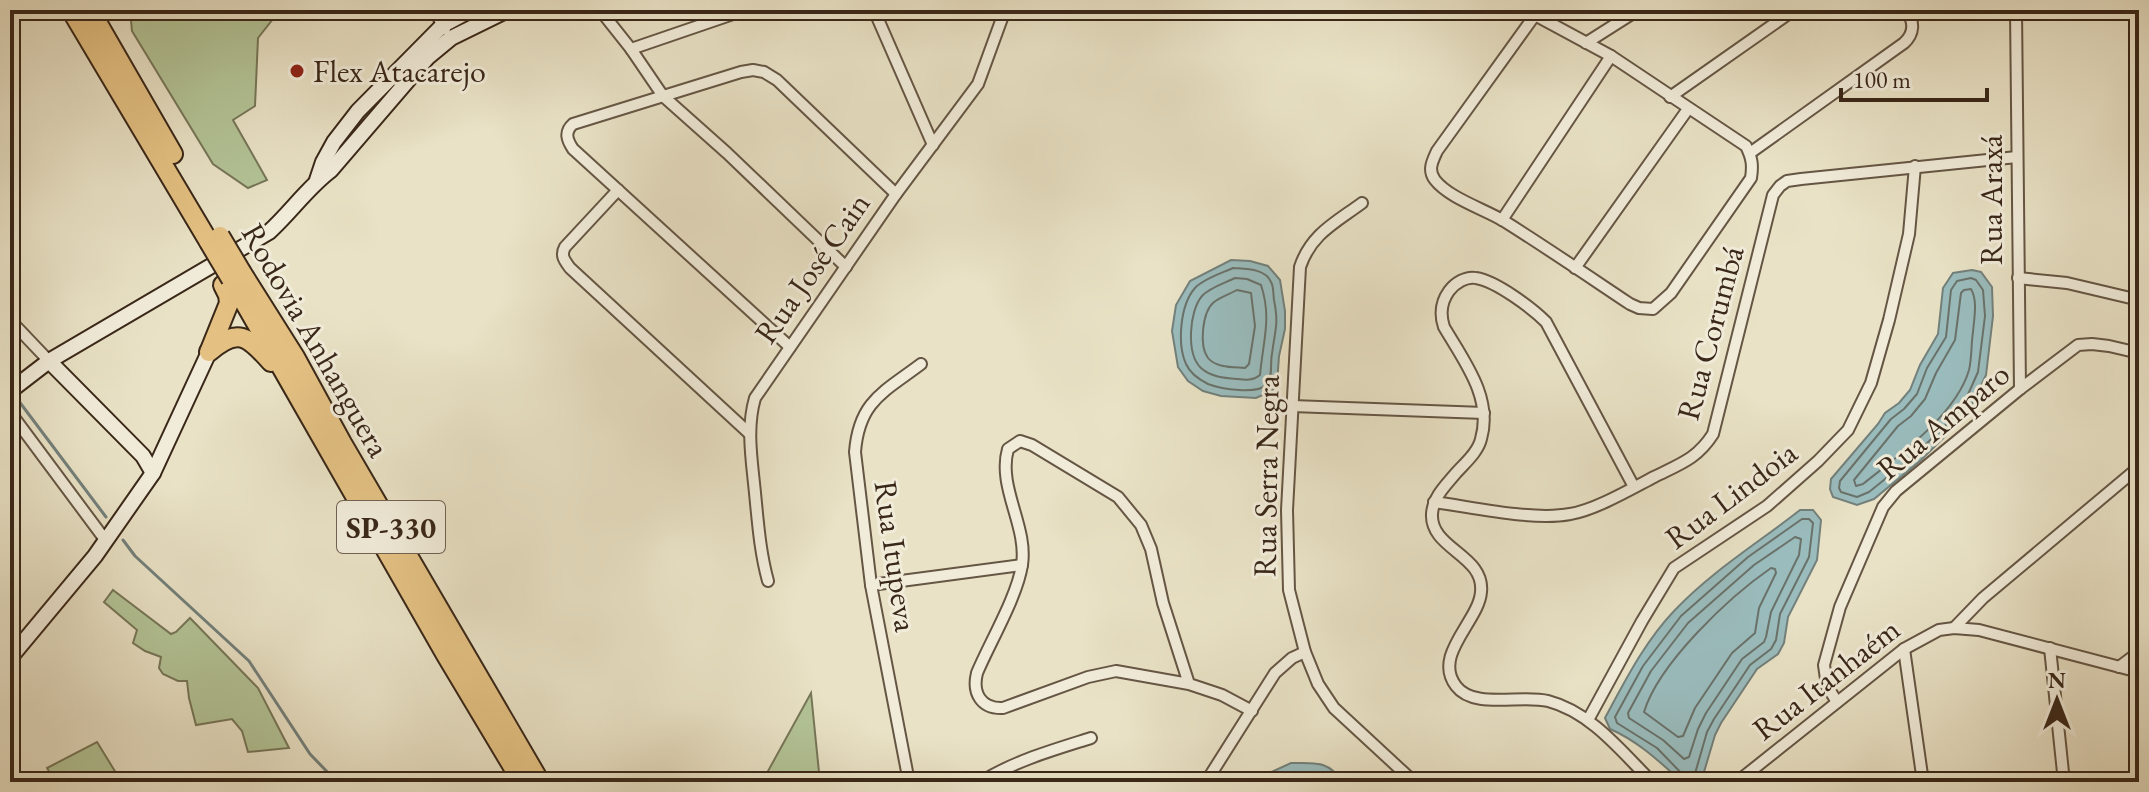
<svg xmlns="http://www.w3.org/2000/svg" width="2149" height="792" viewBox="0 0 2149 792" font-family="'EB Garamond',serif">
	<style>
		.green { fill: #b3c497; stroke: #767658; stroke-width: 2 }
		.water { fill: #9abcbd; stroke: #73807b; stroke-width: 2 }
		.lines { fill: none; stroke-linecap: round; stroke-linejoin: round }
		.shore { stroke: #6a726a; stroke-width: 2 }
		.stream { stroke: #73807b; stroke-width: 3 }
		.minor-casing { stroke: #655644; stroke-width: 14 }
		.secondary-casing { stroke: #392718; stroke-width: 18 }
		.motorway-casing { stroke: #392718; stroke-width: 22 }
		.minor { stroke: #f1ecda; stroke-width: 10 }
		.secondary { stroke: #f1ecda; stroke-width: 14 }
		.motorway { stroke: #e4c183; stroke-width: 18 }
		.motorway-bridge-casing { stroke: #392718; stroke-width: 22; stroke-linecap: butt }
		.motorway-bridge { stroke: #e4c183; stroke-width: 18 }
		.poi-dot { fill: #8f2418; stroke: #f1ecda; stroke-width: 3 }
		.labels { text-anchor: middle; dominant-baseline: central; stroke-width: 6; stroke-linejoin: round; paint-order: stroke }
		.shield { fill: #f1ecda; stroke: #706252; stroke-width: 2 }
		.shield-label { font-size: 30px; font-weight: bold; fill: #392718 }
		.poi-label { font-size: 32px; fill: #392718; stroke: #f1ecda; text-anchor: start }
		.street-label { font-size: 32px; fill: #392718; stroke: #f1ecda }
	</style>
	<rect width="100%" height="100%" fill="#e9e2c6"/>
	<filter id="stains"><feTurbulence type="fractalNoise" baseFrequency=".0025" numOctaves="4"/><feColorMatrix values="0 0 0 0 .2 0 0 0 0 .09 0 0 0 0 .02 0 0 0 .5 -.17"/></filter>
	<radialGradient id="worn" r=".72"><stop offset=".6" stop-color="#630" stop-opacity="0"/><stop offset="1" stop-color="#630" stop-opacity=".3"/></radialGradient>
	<g class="green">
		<polygon points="130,10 286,10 273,19 258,38 255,106 233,120 267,180 248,188 213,164 132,31"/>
		<polygon points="113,590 171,634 176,632 190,618 258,688 289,748 248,752 242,731 232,719 196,725 189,698 187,681 178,681 163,674 159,668 161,657 145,651 133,643 137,630 104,602"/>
		<polygon points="811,693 820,782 762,782"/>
		<polygon points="97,742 121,781 55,782 47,768"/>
	</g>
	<g class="water">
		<polygon points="1231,260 1250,261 1268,266 1280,280 1285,311 1285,329 1279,356 1277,384 1272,391 1256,398 1221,396 1203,391 1188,381 1178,367 1172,331 1176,305 1190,281"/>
		<polygon points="1972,270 1981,272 1992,287 1993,316 1986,375 1967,415 1921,460 1874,499 1857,505 1833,497 1830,489 1831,479 1878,424 1885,413 1899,403 1910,390 1920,365 1938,334 1943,288 1953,273"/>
		<path d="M1800,510h13l8,10 -4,40 -29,57 -4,26 -6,11 -21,15 -36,54 -6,12 -14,47h-19c-22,-20 -44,-41 -72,-53l-5,-11c20,-37 40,-77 70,-108 37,-39 83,-67 125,-100z"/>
		<path d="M1291,763c23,0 38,-3 51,19h-86l2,-4z"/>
	</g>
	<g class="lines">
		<g class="shore">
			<path d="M1233,268c12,1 32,0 38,14 3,5 2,12 3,18 5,25 1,29 -2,54 -2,8 1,24 -5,30 -9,11 -46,5 -59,0 -8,-4 -18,-11 -22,-20 -9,-20 -6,-59 9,-76 8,-9 27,-15 38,-20z"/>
			<path d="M1235,278l12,1 14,6c11,33 2,56 -1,90 -7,6 -14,5 -23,4 -13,-1 -26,-2 -36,-11 -15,-14 -12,-57 1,-72 7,-8 23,-13 33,-18z"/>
			<polygon points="1971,278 1976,280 1983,290 1985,316 1978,372 1961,410 1916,454 1869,492 1857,497 1841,492 1839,488 1840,481 1891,419 1904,409 1917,394 1927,368 1946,337 1951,290 1957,281"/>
			<path d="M1971,289c7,12 3,30 2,43 -2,12 -1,26 -4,38 -13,45 -70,85 -106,114l-7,2 -2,-6 44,-54 13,-10 14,-17 11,-26 19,-33 6,-47 3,-3z"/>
			<path d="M1237,290l14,3 4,33 -6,38 -4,4c-11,-1 -29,0 -37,-10 -9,-12 -6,-46 6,-56 6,-5 16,-8 23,-12z"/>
			<polygon points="1802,519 1809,519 1813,523 1809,557 1780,614 1776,640 1771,649 1750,665 1714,719 1707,732 1694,777 1688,780 1657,748 1617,723 1615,717 1643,666 1681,616 1748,557"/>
			<polygon points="1795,537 1801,539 1799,555 1771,612 1766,637 1764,642 1742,659 1706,713 1698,729 1689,757 1684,759 1663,740 1629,718 1628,713 1651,671 1688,623 1754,565"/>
			<path d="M1771,568l4,1 1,4 -17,35 -4,25 -23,20 -37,55 -12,28 -5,1 -34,-25c15,-49 85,-115 127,-144z"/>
		</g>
		<g class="stream">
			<polyline points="18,400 106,517"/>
			<polyline points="123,540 135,556 249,661 310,754 337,782"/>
		</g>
		<defs>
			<g id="minor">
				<polyline points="434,10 445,29"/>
				<polyline points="600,10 631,49 663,96 727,153 846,267"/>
				<polyline points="874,10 933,145"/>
				<path d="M1533,10l2,5 76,41 135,90c6,12 7,19 5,32l-80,115 -18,16 -14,-1 -9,-4c-42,-28 -83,-56 -126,-83 -20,-12 -55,-23 -69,-41 -8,-10 -2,-20 2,-29l98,-136"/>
				<polyline points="2016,10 2020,389"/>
				<polyline points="1586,43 1638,10"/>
				<polyline points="631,49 745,10"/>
				<polyline points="1670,97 1794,10"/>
				<path d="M1750,153l154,-110c10,-9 11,-21 2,-33"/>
				<path d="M618,190l-53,57c-5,9 0,14 5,21l180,166"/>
				<path d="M1362,203c-27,20 -51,31 -62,64l-13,243 2,80 16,62 13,32 16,24 80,74"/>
				<polyline points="1502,220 1611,56"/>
				<polyline points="1575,268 1688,109"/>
				<polyline points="2018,278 2067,283 2139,300"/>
				<polyline points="10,320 49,361"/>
				<path d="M790,347l-217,-198c-6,-9 -9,-17 0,-25l168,-52 12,-2 11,2 13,8 119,114"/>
				<polyline points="1292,406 1484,413"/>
				<polyline points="10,412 106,541"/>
				<path d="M1634,487l-88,-165c-14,-14 -50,-41 -70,-44 -10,-2 -21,5 -27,13 -8,11 -9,24 -5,36 20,34 49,71 37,112 -3,13 -16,24 -25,34 -10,12 -23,24 -24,41 -2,35 53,41 49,78 -2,29 -49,63 -25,94 18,24 65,8 92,15 43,11 74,51 104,81"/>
				<path d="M1434,502c38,5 99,19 136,12 25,-4 61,-25 84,-37 26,-13 43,-18 59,-43l60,-239 7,-9 7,-5 14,-2 216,-22"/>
				<path d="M768,581c-8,-29 -10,-58 -13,-88 -3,-32 -9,-64 0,-95l141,-204 82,-110 27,-74"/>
				<polyline points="871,585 1022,565"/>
				<polyline points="1954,628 1983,598 2139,467"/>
				<polyline points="2050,648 2064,782"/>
				<polyline points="1904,649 1923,782"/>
				<polyline points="2119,667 2139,652"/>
				<path d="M1189,684l-26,-81 -12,-54 -10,-24 -23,-28 -86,-52 -12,-4 -12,8c-11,38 20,77 14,116 -5,32 -32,77 -45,108 -5,20 4,36 26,35l85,-31 28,-6 73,13 33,11 30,16"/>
				<polyline points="1837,702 1827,686 1824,665 1840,607 1883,507 1896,491 2020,389 2078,345 2092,344 2109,346 2139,353"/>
				<polyline points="1588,720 1642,621 1674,568 1767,506 1818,461 1848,430 1871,383 1889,320 1909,234 1915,166"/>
				<path d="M909,782l-38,-197 -16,-133c4,-51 29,-60 66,-88"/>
				<path d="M981,782c33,-21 72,-32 110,-44"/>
				<polyline points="1206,782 1275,673 1292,658 1305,652"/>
				<polyline points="1737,782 1904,649 1939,630 1954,628 1979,630 2139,672"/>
			</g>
			<g id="secondary">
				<polyline points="317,180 323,162 334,142 358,111 443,25 471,10"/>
				<polyline points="49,361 143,456 153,473"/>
				<path d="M10,391l39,-30 220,-129c22,-20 39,-45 62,-62l97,-113 23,-19 57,-28"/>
				<polyline points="10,658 95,556 153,473 209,352"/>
			</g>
			<g id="motorway">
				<polyline points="71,10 209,242"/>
				<polyline points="90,10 173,154"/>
				<polyline points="242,273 295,357 342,443 540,782"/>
				<polyline points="231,279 446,655 522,782"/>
				<polyline points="210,350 229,303 228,295 223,285"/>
				<path d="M209,352c29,-25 39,-16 62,10"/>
			</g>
		</defs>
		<use href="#minor" class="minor-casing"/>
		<use href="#secondary" class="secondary-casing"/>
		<use href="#motorway" class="motorway-casing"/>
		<use href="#minor" class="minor"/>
		<use href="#secondary" class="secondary"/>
		<use href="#motorway" class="motorway"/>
		<defs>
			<g id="motorway-bridge">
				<polyline points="220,236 242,273"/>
				<polyline points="209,242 231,279"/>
			</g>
		</defs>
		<use href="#motorway-bridge" class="motorway-bridge-casing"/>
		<use href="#motorway-bridge" class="motorway-bridge"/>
	</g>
	<circle class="poi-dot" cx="297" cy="71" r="8"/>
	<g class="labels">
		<rect class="shield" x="337" y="501" width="108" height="52" rx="6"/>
		<g class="shield-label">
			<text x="391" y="527">SP-330</text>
		</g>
		<g class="poi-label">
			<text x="313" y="71">Flex Atacarejo</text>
		</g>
		<g class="street-label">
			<text transform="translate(1991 200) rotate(-90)">Rua Araxá</text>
			<text transform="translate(812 268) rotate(-55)">Rua José Cain</text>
			<text transform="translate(1710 333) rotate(-75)">Rua Corumbá</text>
			<text transform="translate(316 340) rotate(60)">Rodovia Anhanguera</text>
			<text transform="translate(1943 421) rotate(-40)">Rua Amparo</text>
			<text transform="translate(1266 476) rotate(-89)">Rua Serra Negra</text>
			<text transform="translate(1731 495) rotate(-37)">Rua Lindoia</text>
			<text transform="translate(896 556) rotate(82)">Rua Itupeva</text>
			<text transform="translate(1826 679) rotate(-38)">Rua Itanhaém</text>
		</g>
	</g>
	<rect width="2149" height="792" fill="none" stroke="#e9e2c6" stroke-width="40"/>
	<rect x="12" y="12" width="2125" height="768" fill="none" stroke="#392718" stroke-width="4"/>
	<rect x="20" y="20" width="2109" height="752" fill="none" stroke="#392718" stroke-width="2"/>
	<g transform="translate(2057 700)" stroke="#f1ecda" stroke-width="6" paint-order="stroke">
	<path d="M0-6L14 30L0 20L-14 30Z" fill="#392718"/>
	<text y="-12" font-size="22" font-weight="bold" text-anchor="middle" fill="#392718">N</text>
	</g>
	<path d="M1841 88v12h146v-12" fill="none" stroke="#392718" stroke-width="4"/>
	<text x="1853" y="88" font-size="24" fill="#392718" stroke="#f1ecda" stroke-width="6" paint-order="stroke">100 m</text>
	<rect width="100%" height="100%" filter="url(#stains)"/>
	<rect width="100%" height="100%" fill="url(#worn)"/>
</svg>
